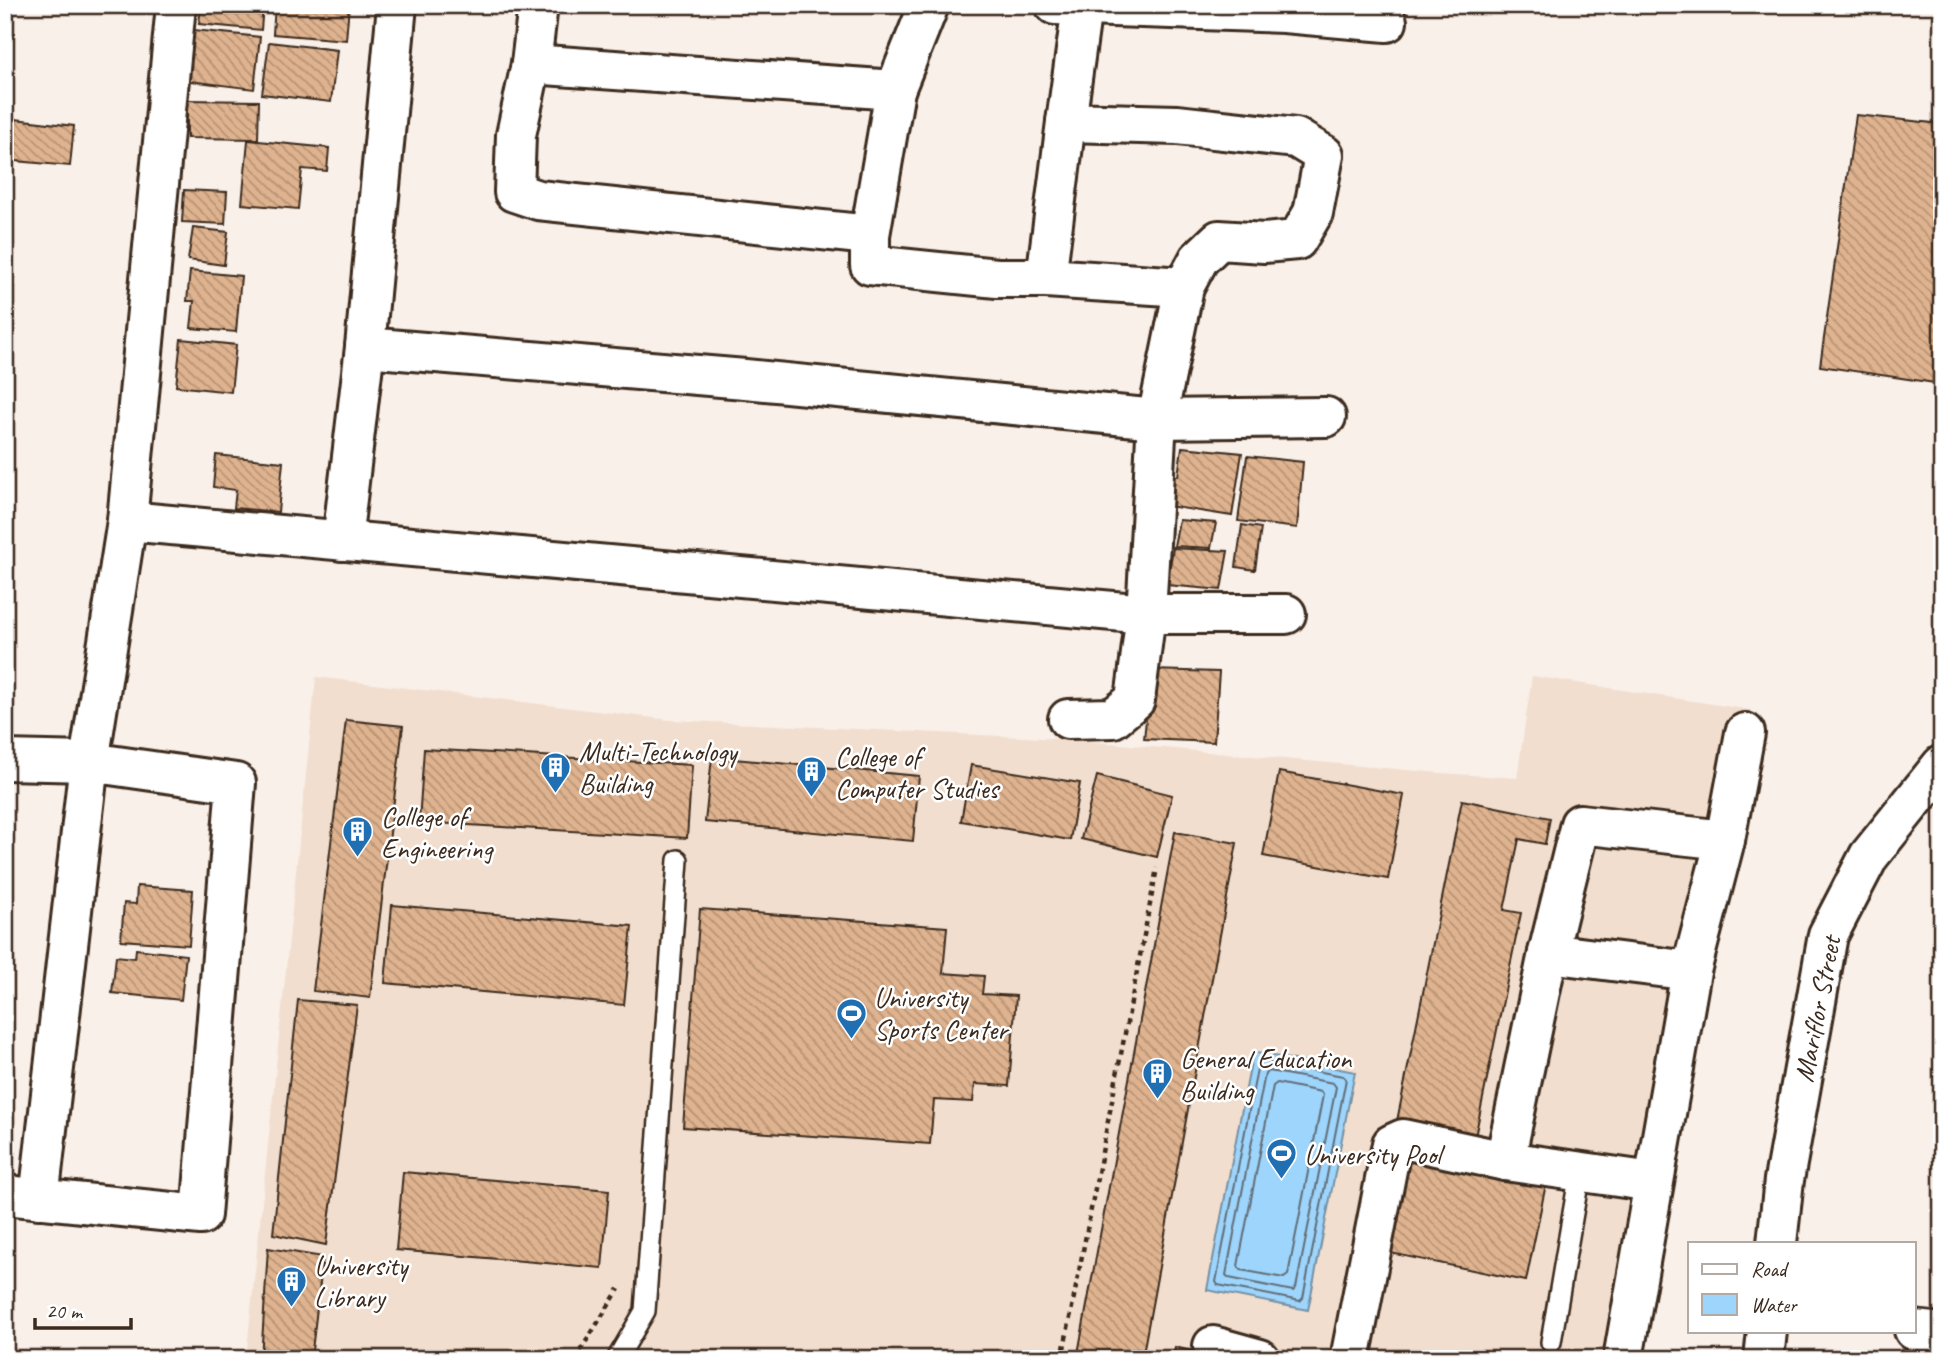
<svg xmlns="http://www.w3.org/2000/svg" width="1947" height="1364" viewBox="0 0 1947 1364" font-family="Caveat,sans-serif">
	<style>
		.built { fill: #f1dece }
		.water { fill: #9dd5fd; stroke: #7691a4; stroke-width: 2 }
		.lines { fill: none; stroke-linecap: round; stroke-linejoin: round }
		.shore { stroke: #626e77; stroke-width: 2 }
		.building { fill: url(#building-back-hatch); stroke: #3b2a1e; stroke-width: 2 }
		.service-casing { stroke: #3b2a1e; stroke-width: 24 }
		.minor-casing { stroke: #3b2a1e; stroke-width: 44 }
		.path { stroke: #3b2a1e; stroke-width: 4.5; stroke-dasharray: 5 5; stroke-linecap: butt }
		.service { stroke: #fff; stroke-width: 19 }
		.minor { stroke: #fff; stroke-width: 38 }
		.labels { text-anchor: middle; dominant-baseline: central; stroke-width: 5; stroke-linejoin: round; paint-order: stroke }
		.poi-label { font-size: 28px; fill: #3b2a1e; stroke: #fff; text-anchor: start }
		.street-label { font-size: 28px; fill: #3b2a1e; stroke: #fff }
	</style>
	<defs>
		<pattern id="building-back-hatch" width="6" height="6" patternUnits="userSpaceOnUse" patternTransform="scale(1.75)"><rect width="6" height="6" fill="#dfb38f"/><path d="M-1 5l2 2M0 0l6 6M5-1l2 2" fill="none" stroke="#b69274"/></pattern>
	</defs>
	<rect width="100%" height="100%" fill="#f9f0e9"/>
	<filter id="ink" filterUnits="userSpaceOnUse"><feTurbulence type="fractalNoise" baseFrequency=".0143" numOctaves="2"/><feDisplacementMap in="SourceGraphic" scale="14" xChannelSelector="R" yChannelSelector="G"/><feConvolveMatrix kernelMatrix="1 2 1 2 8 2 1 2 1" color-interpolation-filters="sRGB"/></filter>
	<g filter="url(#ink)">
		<polygon class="built" points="1532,676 1751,710 1630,1359 246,1359 316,677 670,720 1063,739 1440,773 1517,778"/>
		<polygon class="water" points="1253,1052 1355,1072 1308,1310 1207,1290"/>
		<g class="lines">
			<g class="shore">
				<polygon points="1262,1061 1343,1076 1346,1079 1303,1298 1300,1301 1218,1285 1216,1282 1258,1064"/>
				<polygon points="1269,1071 1333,1083 1336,1087 1296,1288 1293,1291 1229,1278 1226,1275 1265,1074"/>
				<polygon points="1277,1083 1321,1092 1323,1095 1288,1275 1284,1278 1241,1270 1238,1266 1273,1086"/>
			</g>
		</g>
		<g class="building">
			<polygon points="201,5 263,5 261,30 199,24"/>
			<polygon points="275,5 349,5 346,40 273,34"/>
			<polygon points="194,30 260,37 254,89 189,81"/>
			<polygon points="269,42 337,50 331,102 262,94"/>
			<polygon points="187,100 259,101 258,139 187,138"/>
			<polygon points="1856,115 1942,124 1942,384 1820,366"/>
			<polygon points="6,118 74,126 70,166 5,160"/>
			<polygon points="248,140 329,148 327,171 302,169 298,209 242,204"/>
			<polygon points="184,190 227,192 225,224 182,222"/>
			<polygon points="193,228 228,232 224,265 188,260"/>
			<polygon points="190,271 241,276 236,332 191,328 194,301 187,301"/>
			<polygon points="181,339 236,345 231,392 176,386"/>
			<polygon points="1182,447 1242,453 1232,516 1168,506 1171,476 1178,476"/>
			<polygon points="216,455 283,462 278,512 234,508 236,490 213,487"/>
			<polygon points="1247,456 1303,462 1297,528 1238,521"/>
			<polygon points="1179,520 1216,523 1211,548 1174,546"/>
			<polygon points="1242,525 1261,528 1255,570 1236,567"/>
			<polygon points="1173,548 1228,551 1221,590 1167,585"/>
			<polygon points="1151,670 1219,672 1214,742 1144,739"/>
			<polygon points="346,720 403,726 370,998 313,991"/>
			<polygon points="424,749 692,765 687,838 419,822"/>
			<polygon points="712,757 919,776 913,841 705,822"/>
			<polygon points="971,765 1080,783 1070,840 961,821"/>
			<polygon points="1279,772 1404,795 1388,879 1263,856"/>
			<polygon points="1097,776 1172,795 1157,857 1081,839"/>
			<polygon points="1462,800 1550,818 1545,844 1519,839 1504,910 1521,913 1475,1137 1397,1121"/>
			<polygon points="1175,832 1237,843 1142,1359 1077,1359"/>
			<polygon points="137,886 193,890 189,945 121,940 124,903 136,904"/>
			<polygon points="392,905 632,926 624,1005 385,983"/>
			<polygon points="700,909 947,927 943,973 984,976 982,994 1016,996 1009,1086 975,1084 973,1102 934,1100 930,1144 683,1127"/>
			<polygon points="136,949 186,955 181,1000 112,993 116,956 135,958"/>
			<polygon points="298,1000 357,1005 326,1245 273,1234"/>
			<polygon points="1396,1153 1546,1184 1526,1281 1376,1250"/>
			<polygon points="403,1172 609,1190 602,1268 396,1250"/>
			<polygon points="268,1248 323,1257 311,1359 261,1359"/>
			<polygon points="1175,1347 1223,1359 1172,1359"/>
		</g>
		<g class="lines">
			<defs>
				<g id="service">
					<polyline points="1551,1342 1580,1172"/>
					<polyline points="617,1359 645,1311 678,860"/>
				</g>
				<g id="minor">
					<polyline points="538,5 531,64 516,135 514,192 538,200 870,235"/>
					<polyline points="929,5 895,90 870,235 870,265 997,278 1046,278 1184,287"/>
					<polyline points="1055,5 1284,13 1387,22"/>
					<polyline points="531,64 895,90"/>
					<polyline points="1046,278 1066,122"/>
					<polyline points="365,347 745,379 1157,419 1326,417"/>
					<polyline points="127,521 1146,614 1286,614"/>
					<polyline points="342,541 365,347 397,5"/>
					<polyline points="1068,719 1113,718 1135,700 1146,614 1157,419 1184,287 1199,259 1219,240 1264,243 1297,240 1313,213 1324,155 1296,138 1177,125 1066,122 1082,7"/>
					<polyline points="5,760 89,762 236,783 201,1215 5,1195"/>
					<polyline points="1548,953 1691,971"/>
					<polyline points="1505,1161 1548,953 1580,824 1725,840"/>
					<polyline points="39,1199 89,762 127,521 176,5"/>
					<polyline points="1777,1243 1784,1180 1828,935 1869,856 1942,765"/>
					<polyline points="1914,1330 1942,1333"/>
					<polyline points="1213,1346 1260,1359"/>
					<polyline points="1350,1359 1392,1144 1403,1139 1505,1161 1653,1182"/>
					<polyline points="1623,1359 1691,971 1725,840 1745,733"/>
					<polyline points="1764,1359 1767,1331"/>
				</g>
			</defs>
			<use href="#service" class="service-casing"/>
			<use href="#minor" class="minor-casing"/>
			<g class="path">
				<polyline points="575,1359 619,1289"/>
				<polyline points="1062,1359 1157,868"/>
			</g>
			<use href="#service" class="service"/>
			<use href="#minor" class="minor"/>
		</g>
	</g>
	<defs>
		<symbol id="building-pin" viewBox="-11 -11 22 30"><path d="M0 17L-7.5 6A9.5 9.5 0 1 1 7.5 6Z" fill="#1f6fb2" stroke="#fff"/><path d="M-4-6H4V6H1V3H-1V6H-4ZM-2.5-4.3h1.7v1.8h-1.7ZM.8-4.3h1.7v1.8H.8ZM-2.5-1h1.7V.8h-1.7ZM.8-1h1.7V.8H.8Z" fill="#fff"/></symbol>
		<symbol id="stadium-pin" viewBox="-11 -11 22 30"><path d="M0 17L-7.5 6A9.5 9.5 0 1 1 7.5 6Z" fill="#1f6fb2" stroke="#fff"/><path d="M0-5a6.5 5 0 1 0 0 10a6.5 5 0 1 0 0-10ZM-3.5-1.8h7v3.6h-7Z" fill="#fff"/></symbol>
	</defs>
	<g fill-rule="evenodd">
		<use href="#building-pin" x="538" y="750" width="35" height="47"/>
		<use href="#building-pin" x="794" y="754" width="35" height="47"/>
		<use href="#building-pin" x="340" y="814" width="35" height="47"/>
		<use href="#stadium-pin" x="834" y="996" width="35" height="47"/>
		<use href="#building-pin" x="1140" y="1056" width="35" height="47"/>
		<use href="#stadium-pin" x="1264" y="1136" width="35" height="47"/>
		<use href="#building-pin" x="274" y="1264" width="35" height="47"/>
	</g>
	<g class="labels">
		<g class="poi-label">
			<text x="579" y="751">Multi-Technology<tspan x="579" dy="32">Building</tspan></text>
			<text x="835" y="756">College of<tspan x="835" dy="32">Computer Studies</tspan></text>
			<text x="381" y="816">College of<tspan x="381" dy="32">Engineering</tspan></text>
			<text x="874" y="997">University<tspan x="874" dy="32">Sports Center</tspan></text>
			<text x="1180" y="1058">General Education<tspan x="1180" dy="32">Building</tspan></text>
			<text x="1304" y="1154">University Pool</text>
			<text x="314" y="1265">University<tspan x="314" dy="32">Library</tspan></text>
		</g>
		<g class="street-label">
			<text transform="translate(1817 1009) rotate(-79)">Mariflor Street</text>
		</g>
	</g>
	<rect width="1947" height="1364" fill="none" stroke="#fff" stroke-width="28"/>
	<rect x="14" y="14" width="1919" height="1336" fill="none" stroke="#3b2a1e" stroke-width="2.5" filter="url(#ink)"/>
	<rect x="1688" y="1242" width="228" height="91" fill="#ffffff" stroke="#b1aaa5" stroke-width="2"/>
	<rect x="1702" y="1264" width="35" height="10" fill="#ffffff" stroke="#b1aaa5" stroke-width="2"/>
	<text x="1751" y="1276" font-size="21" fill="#3b2a1e">Road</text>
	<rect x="1702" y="1294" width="35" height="21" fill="#9dd5fd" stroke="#b1aaa5" stroke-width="2"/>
	<text x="1751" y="1312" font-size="21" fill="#3b2a1e">Water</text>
	<path d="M35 1318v10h96v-10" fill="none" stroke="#3b2a1e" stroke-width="3.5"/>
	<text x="46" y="1318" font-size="21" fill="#3b2a1e" stroke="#ffffff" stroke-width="5" paint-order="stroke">20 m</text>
</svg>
